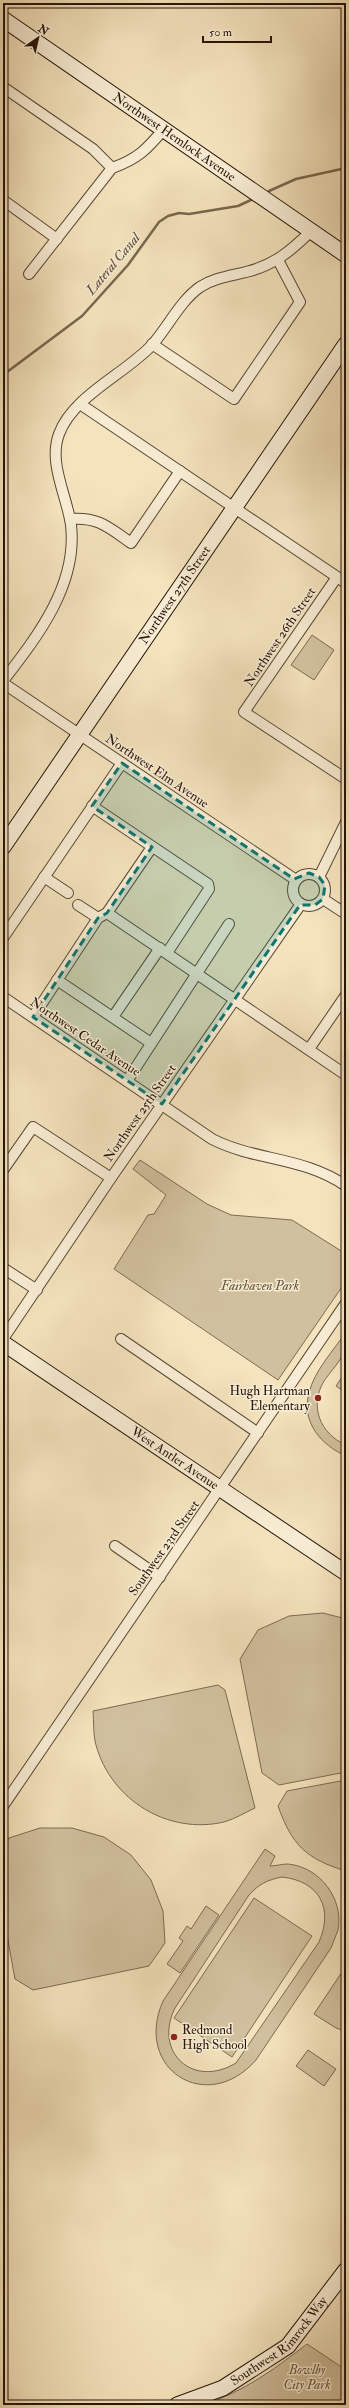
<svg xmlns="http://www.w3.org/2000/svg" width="349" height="2408" viewBox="0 0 349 2408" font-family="'IM FELL Double Pica',serif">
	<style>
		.green { fill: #d1c09e; stroke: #7c6a53; fill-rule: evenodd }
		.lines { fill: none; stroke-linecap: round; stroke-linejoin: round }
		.stream { stroke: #78664f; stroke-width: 2.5 }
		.street-casing { stroke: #5a4835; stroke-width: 12 }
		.secondary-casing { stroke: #261408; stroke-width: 17 }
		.street { stroke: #f8edd4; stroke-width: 10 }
		.secondary { stroke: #f8edd4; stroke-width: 15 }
		.marked { fill: #0f766e; fill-opacity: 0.2; stroke: #0f766e; stroke-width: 3; stroke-dasharray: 8 5; stroke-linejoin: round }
		.poi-dot { fill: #8f2418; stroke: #f8edd4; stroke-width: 1.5 }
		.labels { text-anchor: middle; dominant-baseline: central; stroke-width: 3; stroke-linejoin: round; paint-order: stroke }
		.street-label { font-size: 13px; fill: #261408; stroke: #f8edd4 }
		.park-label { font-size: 13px; font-style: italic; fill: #62503c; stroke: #f8edd4 }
		.poi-label { font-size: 13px; fill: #261408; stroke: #f8edd4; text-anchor: end }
		.water-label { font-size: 14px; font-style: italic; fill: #5c4b38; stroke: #f8edd4 }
	</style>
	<rect width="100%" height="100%" fill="#f4e3bd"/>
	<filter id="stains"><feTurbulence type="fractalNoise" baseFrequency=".005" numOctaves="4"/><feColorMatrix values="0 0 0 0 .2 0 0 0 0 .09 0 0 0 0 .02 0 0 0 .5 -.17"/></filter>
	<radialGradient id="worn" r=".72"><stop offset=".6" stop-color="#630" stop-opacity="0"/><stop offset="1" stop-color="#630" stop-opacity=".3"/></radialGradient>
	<g class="green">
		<polygon points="312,635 334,650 314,680 291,665"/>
		<polygon points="140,1160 207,1204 231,1215 292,1220 346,1254 346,1281 278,1380 114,1269 148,1215 154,1214 166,1195 133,1169"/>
		<path d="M346,1332c0,5 1,13 -1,18 -4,11 -14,21 -21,31 -15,25 -4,53 22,64v11c-25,-11 -45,-34 -37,-63 5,-22 25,-43 37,-61z"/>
		<polygon points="346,1371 346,1393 336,1386"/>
		<polygon points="323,1613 346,1619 346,1772 279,1785 262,1773 240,1659 258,1630 289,1616"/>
		<path d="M218,1685l7,5 30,118c-9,4 -20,11 -31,14 -56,13 -113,-22 -128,-77 -3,-10 -2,-23 -3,-34z"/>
		<path d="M346,1780v91c-40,-12 -54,-26 -68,-65l9,-15z"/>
		<polygon points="40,1828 72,1828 104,1837 131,1855 151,1880 163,1911 165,1943 149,1966 33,1990 15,1979 3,1913 3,1847 9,1838"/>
		<path d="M265,1849l10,7 -5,10c5,0 12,-2 18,-2 32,3 56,35 50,66 -2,6 -5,12 -7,18l-75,112c-49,56 -123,9 -93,-59zM282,1877c37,4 52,31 37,65l-83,121c-43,26 -83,-11 -61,-55l74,-113c10,-11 18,-15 33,-18z"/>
		<polygon points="254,1898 312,1936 232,2057 174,2018"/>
		<polygon points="206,1906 219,1915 180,1973 167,1964 183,1941 179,1938 187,1926 191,1929"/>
		<polygon points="346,1966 346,2031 336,2028 314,2014"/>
		<polygon points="308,2050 336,2069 324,2086 296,2066"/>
		<path d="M307,2344l39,26v35h-142c42,-15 68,-34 103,-61z"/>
	</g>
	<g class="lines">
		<g class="stream">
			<polyline points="269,191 296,179 346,168"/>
			<polyline points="3,375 82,316 128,265 159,222 168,216 179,213 189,214 238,206 251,200"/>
			<polyline points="3,513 6,532 3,554"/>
		</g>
		<defs>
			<g id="street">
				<polyline points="3,87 93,149 112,168"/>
				<polyline points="3,200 57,239"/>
				<path d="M29,274l83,-106c26,-9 35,-19 52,-39"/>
				<polyline points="152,344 234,399 300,302 278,260"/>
				<polyline points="80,404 346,583"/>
				<path d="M70,519c29,-2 38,8 61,24l49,-72"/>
				<polyline points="337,577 244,712 346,779"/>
				<path d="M3,681c34,-44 75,-96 68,-156 -4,-29 -23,-62 -12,-91 14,-38 66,-60 93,-89 16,-18 28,-44 48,-58 14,-9 30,-11 46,-15 27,-6 46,-22 65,-41"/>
				<polyline points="3,683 296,880"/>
				<polyline points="92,806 208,884 209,889 167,953"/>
				<circle cx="309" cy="890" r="16"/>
				<polyline points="44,877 68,893"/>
				<polyline points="319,877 346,822"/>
				<polyline points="323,899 346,914"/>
				<polyline points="78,905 98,918"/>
				<polyline points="107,913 346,1075"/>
				<polyline points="3,938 122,763"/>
				<polyline points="57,980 151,1043"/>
				<path d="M3,997l209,142c43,22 93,18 134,47"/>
				<polyline points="33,1017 98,918 107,913 152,847"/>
				<polyline points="113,1017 160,948"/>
				<polyline points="309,1049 346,995"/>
				<polyline points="127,1081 229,924"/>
				<polyline points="3,1170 33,1127 111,1178"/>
				<polyline points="3,1268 37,1290"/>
				<polyline points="3,1339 111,1178 301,904"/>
				<polyline points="121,1339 258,1433"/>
				<polyline points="115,1546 160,1577"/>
				<polyline points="3,1806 346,1303"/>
			</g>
			<g id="secondary">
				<path id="s1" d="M3,19l343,236"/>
				<path id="s2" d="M3,847l343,-503"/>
				<path id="s3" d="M3,1343l343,230"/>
				<path id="s4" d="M177,2405l46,-17 65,-42 58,-76"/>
			</g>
		</defs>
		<use href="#street" class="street-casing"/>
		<use href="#secondary" class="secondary-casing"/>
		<use href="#street" class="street"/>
		<use href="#secondary" class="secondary"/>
	</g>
	<path class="marked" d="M122,763l172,116 15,-6 10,4 6,8 -2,14 -8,6h-15l-138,199 -129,-87 65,-99 9,-5 45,-66 -60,-41z"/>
	<g class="poi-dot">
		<circle cx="318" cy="1398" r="4"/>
		<circle cx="174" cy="2037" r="4"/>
	</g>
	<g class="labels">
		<g class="street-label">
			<text stroke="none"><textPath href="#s1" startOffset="208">Northwest Hemlock Avenue</textPath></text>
			<text stroke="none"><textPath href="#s2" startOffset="305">Northwest 27th Street</textPath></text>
			<text transform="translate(280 637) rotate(-56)">Northwest 26th Street</text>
			<text transform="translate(157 771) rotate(34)">Northwest Elm Avenue</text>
			<text transform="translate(85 1037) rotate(34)">Northwest Cedar Avenue</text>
			<text transform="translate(140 1113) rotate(-55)">Northwest 25th Street</text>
			<text stroke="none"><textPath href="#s3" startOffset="207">West Antler Avenue</textPath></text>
			<text transform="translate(164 1548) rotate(-55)">Southwest 23rd Street</text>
			<text stroke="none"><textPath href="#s4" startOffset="123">Southwest Rimrock Way</textPath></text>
		</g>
		<g class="park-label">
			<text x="260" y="1286">Fairhaven Park</text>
			<text x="307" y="2370">Bowlby<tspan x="307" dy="15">City Park</tspan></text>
		</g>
		<g class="poi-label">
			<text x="310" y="1391">Hugh Hartman<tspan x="310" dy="15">Elementary</tspan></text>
			<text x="182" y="2030" text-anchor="start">Redmond<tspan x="182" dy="15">High School</tspan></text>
		</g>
		<g class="water-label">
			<text transform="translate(113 264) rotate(-50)">Lateral Canal</text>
		</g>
	</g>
	<rect width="349" height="2408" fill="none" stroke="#f4e3bd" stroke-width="16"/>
	<rect x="4" y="4" width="341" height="2400" fill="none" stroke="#261408" stroke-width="2"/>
	<rect x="8" y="8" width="333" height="2392" fill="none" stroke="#261408"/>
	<g transform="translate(38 38) rotate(34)" stroke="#f8edd4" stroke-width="3" paint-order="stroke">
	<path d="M0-3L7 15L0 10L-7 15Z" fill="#261408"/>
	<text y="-6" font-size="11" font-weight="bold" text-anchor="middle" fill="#261408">N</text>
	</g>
	<path d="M203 36v6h68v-6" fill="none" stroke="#261408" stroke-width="2"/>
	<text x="209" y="36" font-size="12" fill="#261408" stroke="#f8edd4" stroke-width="3" paint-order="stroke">50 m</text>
	<rect width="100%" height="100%" filter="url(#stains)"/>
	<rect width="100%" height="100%" fill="url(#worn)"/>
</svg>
